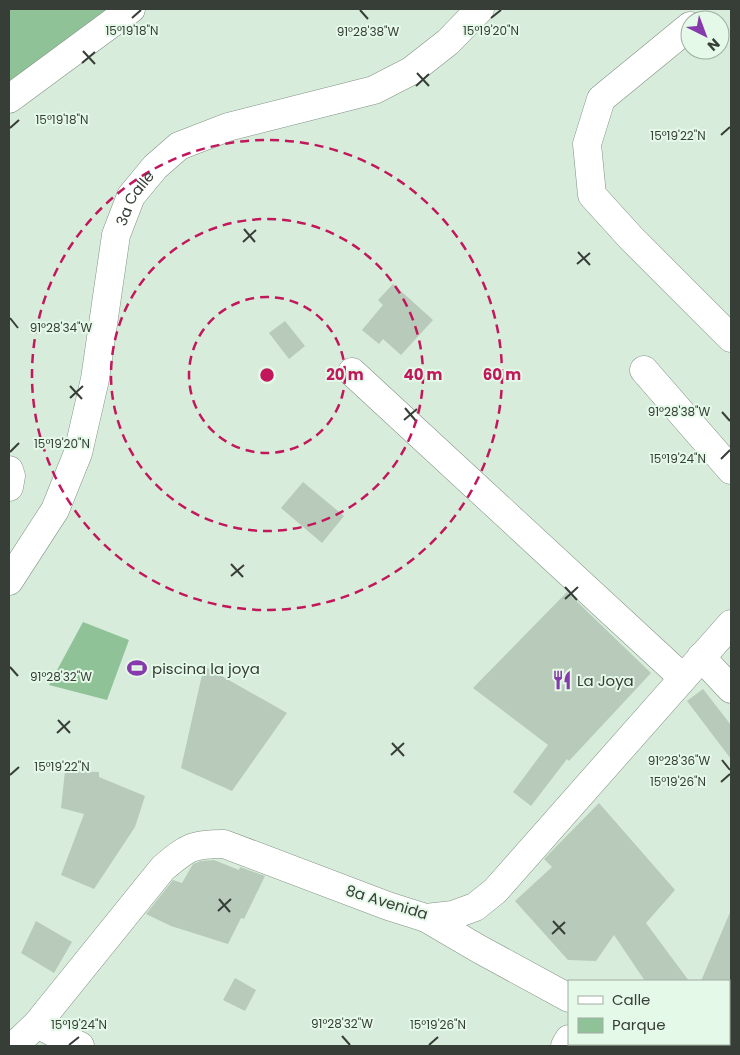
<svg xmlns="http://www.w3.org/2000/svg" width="740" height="1055" viewBox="0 0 740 1055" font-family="Poppins,sans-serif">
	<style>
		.green { fill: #90c298 }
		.building { fill: #b8cbba }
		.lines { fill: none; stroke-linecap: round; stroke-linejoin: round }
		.minor-casing { stroke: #809383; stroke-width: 29 }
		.minor { stroke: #fff; stroke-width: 28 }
		.ticks { fill: none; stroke: #363e37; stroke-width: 2 }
		.ring { fill: none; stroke: #c2185b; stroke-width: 2.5; stroke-dasharray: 9 6 }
		.labels { text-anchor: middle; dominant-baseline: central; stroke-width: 4; stroke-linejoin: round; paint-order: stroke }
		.street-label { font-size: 15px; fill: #363e37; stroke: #e5f9e8 }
		.poi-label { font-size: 15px; fill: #363e37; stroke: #e5f9e8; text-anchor: start }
		.ticks-label { font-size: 12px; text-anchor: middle; fill: #363e37; stroke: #e5f9e8; stroke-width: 4; stroke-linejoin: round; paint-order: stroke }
		.centre { fill: #c2185b; stroke: #e5f9e8; stroke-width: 2.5 }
		.ring-label { font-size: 15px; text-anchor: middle; font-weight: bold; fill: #c2185b; stroke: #e5f9e8; stroke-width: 4; stroke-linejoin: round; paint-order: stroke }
	</style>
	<rect width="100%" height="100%" fill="#d8ecdb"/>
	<g class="green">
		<polygon points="9,9 133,9 9,90"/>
		<polygon points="83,622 129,640 107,700 49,685"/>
	</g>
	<g class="building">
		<polygon points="393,284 433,320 401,355 383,339 379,344 362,330 383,305 378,300"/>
		<polygon points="285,321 305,346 289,359 269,333"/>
		<polygon points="303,482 344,516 322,543 281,508"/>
		<polygon points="567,592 651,673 569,761 567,759 531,806 513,792 548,745 473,688"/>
		<polygon points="204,666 287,713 232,791 181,768"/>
		<polygon points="703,689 731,725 731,759 687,701"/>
		<polygon points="65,771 99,772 99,777 145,796 135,827 94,889 61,875 84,814 61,808"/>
		<polygon points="599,803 675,890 646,923 689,981 645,981 614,935 596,961 568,960 515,901 552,867 544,859"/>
		<polygon points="214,860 239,870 240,867 265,876 244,919 241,918 228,944 171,926 146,914 173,880 182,883 193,864 201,861"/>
		<polygon points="731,910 731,981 701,981"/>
		<polygon points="36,921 72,942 54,973 21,953"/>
		<polygon points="235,978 256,990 245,1011 223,1000"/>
	</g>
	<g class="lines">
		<defs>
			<g id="minor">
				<polyline points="690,26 601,99 587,144 592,195 631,238 731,338"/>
				<polyline points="9,99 131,9"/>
				<polyline points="644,370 731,470"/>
				<polyline points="352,372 682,677"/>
				<polyline points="9,470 11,476 9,487"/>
				<path id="s1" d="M9,581l46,-71 23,-57 17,-74 21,-144 15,-39 24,-29 24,-21 49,-19 146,-37 37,-19 37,-29 32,-33"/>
				<polyline points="701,657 731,689"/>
				<polyline points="426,918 479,949 569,998"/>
				<polyline points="37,1024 80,1046"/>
				<polyline points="659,1044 664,1046"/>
				<path d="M14,1046l23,-22 126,-156c25,-21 29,-24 61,-24l164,62 38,12 27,-3 22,-8 20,-16 236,-267"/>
				<polyline points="565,1046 569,1039"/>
			</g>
		</defs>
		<use href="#minor" class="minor-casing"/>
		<use href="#minor" class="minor"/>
	</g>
	<path class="ticks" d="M360,10l8,9M132,18l9,-8M491,18l10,-8M83,51l12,13M82,63l13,-11M417,73l12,13M416,86l13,-12M10,128l9,-8M721,135l9,-8M244,229l11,13M243,242l13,-12M578,252l12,13M577,264l13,-11M10,318l8,10M70,386l12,13M70,398l13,-12M405,408l11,13M722,412l8,9M404,420l13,-11M10,452l9,-9M721,459l9,-9M231,564l12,13M231,576l13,-11M565,587l12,13M565,599l13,-12M10,667l8,9M58,720l12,13M57,733l13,-12M392,743l12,13M391,755l13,-12M722,760l8,10M10,775l9,-8M721,782l9,-8M219,899l11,13M218,911l13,-12M553,921l12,13M552,934l13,-12M342,1036l8,9M69,1045l10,-8M429,1045l9,-8"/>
	<g class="ring">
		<circle cx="267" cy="375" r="78"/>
		<circle cx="267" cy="375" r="156"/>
		<circle cx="267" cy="375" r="235"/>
	</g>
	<defs>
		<symbol id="stadium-bare" viewBox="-9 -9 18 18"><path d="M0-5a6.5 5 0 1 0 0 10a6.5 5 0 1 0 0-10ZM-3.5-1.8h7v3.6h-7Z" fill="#873aab" stroke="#e5f9e8" stroke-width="2.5" paint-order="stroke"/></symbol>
		<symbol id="restaurant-bare" viewBox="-9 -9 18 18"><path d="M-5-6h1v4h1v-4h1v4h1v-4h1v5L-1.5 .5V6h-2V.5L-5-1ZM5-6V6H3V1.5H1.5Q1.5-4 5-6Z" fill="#873aab" stroke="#e5f9e8" stroke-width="2.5" paint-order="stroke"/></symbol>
	</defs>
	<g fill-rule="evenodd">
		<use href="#stadium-bare" x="123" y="654" width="28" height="28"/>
		<use href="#restaurant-bare" x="548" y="666" width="28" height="28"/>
	</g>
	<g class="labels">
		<g class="street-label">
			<text stroke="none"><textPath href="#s1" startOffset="409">3a Calle</textPath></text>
			<text transform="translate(387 902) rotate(17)">8a Avenida</text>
		</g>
		<g class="poi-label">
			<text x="152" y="668">piscina la joya</text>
			<text x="577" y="680">La Joya</text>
		</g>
	</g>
	<g class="ticks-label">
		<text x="132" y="35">15°19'18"N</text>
		<text x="491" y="35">15°19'20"N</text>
		<text x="368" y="36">91°28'38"W</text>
		<text x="62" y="124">15°19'18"N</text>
		<text x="678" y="140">15°19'22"N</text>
		<text x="61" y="332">91°28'34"W</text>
		<text x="679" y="416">91°28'38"W</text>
		<text x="62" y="448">15°19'20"N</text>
		<text x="678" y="463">15°19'24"N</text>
		<text x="61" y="681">91°28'32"W</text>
		<text x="679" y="765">91°28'36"W</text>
		<text x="62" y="771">15°19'22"N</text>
		<text x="678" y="786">15°19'26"N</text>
		<text x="342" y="1028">91°28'32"W</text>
		<text x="79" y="1029">15°19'24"N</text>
		<text x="438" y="1029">15°19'26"N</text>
	</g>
	<circle cx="267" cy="375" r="8" class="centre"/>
	<g class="ring-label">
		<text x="345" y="380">20 m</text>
		<text x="423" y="380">40 m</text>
		<text x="502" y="380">60 m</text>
	</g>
	<rect width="740" height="1055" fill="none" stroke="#363e37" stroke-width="20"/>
	<rect x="568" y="980" width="162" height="65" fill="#e5f9e8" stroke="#9faea1"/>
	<rect x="578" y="996" width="25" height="8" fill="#ffffff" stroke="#9faea1"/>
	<text x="612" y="1005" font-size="15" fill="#363e37">Calle</text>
	<rect x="578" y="1018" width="25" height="15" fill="#90c298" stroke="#9faea1"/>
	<text x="612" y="1030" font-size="15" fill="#363e37">Parque</text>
	<g transform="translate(705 35) rotate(138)"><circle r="24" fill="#e5f9e8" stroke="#9faea1"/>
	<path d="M0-4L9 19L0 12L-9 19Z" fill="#873aab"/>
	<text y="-8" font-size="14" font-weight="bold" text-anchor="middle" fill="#363e37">N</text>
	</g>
</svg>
